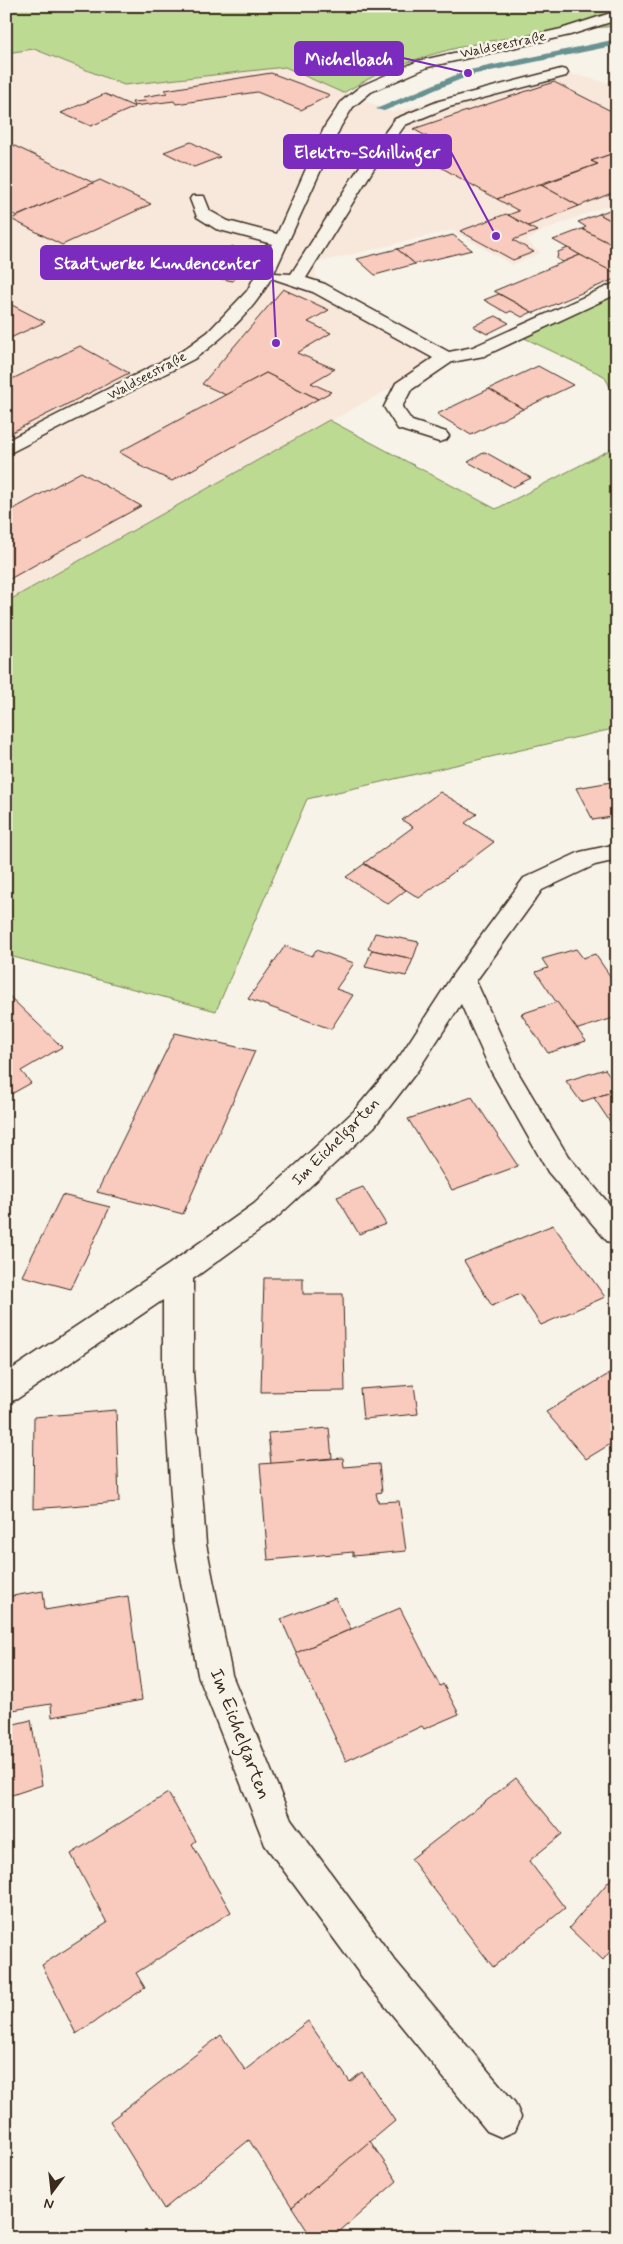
<svg xmlns="http://www.w3.org/2000/svg" width="623" height="2244" viewBox="0 0 623 2244" font-family="Mynerve,sans-serif">
	<style>
		.built { fill: #f8e7db }
		.green { fill: #bcda92; stroke: #7c8258 }
		.lines { fill: none; stroke-linecap: round; stroke-linejoin: round }
		.stream { fill: #679191; fill-rule: evenodd }
		.building { fill: #f9cabe; stroke: #3b2a1e }
		.minor-casing { stroke: #3b2a1e; stroke-width: 3 }
		.minor { fill: #f7f3e8; fill-rule: evenodd }
		.labels { text-anchor: middle; dominant-baseline: central; stroke-width: 5; stroke-linejoin: round; paint-order: stroke }
		.far-street-label { font-size: 14px; fill: #3b2a1e; stroke: #f7f3e8 }
		.street-label { font-size: 16px; fill: #3b2a1e; stroke: #f7f3e8 }
		.near-street-label { font-size: 19px; fill: #3b2a1e; stroke: #f7f3e8 }
		.leader { fill: none; stroke: #7b2cbf; stroke-width: 2 }
		.callout-dot { fill: #7b2cbf; stroke: #f7f3e8; stroke-width: 2 }
		.callout { fill: #7b2cbf; stroke: #7b2cbf; stroke-width: 2 }
		.callout-label { font-size: 18px; text-anchor: middle; font-weight: bold; fill: #fff }
	</style>
	<rect width="100%" height="100%" fill="#f7f3e8"/>
	<filter id="ink" filterUnits="userSpaceOnUse"><feTurbulence type="fractalNoise" baseFrequency=".02" numOctaves="2"/><feDisplacementMap in="SourceGraphic" scale="10" xChannelSelector="R" yChannelSelector="G"/><feConvolveMatrix kernelMatrix="1 2 1 2 8 2 1 2 1" color-interpolation-filters="sRGB"/></filter>
	<g filter="url(#ink)">
		<polygon class="built" points="34,49 124,85 285,67 392,112 555,70 617,85 617,202 546,229 527,241 540,253 512,265 452,230 325,261 313,260 319,288 446,358 189,498 6,602 6,53"/>
		<g class="green">
			<path d="M6,6h611v20c-74,6 -153,14 -222,41 -18,6 -35,17 -52,26l-58,-26 -161,18 -90,-36 -28,4z"/>
			<polygon points="617,287 617,399 604,376 516,334"/>
			<polygon points="329,420 496,509 617,446 617,728 307,799 216,1011 6,955 6,602"/>
		</g>
		<g class="lines">
			<polygon class="stream" points="617,39 617,45 471,75 384,111 376,109 465,71"/>
		</g>
		<g class="building">
			<polygon points="271,73 330,95 301,110 257,92 176,104 174,101 134,106 132,102 146,101 142,97 167,93 165,90"/>
			<polygon points="554,82 617,114 617,152 591,161 598,164 497,199 421,156 446,147 413,129"/>
			<polygon points="105,94 135,107 91,126 61,113"/>
			<polygon points="6,142 94,183 17,216 6,211"/>
			<polygon points="191,142 220,157 194,167 164,152"/>
			<polygon points="617,152 617,191 579,206 541,185 598,164 591,161"/>
			<polygon points="100,180 151,204 62,245 11,219"/>
			<polygon points="539,184 541,185 579,206 528,226 508,215 519,211 497,199"/>
			<polygon points="617,207 617,224 599,214"/>
			<polygon points="506,214 537,231 513,240 534,252 513,260 460,231"/>
			<polygon points="599,214 617,224 617,247 582,229 586,227 578,222"/>
			<polygon points="582,229 617,247 617,269 611,272 553,240"/>
			<polygon points="453,235 472,250 415,264 397,249"/>
			<polygon points="232,246 249,257 233,281 207,276"/>
			<polygon points="568,248 580,255 563,262 557,259 558,252"/>
			<polygon points="397,249 415,264 375,275 357,259"/>
			<polygon points="580,255 617,274 617,278 534,313 494,291"/>
			<polygon points="283,289 329,310 308,322 331,333 297,353 335,369 311,383 331,392 318,399 266,373 226,395 202,384"/>
			<polygon points="499,294 532,312 522,317 511,311 507,313 484,300"/>
			<polygon points="6,302 45,322 6,340"/>
			<polygon points="496,316 509,323 487,334 473,326"/>
			<polygon points="80,346 129,373 6,435 6,382"/>
			<polygon points="538,366 573,385 523,409 489,389"/>
			<polygon points="266,373 318,399 172,481 138,465 140,464 119,452"/>
			<polygon points="489,389 523,409 471,435 437,414"/>
			<polygon points="485,452 531,478 513,487 468,462"/>
			<polygon points="81,472 141,506 6,581 6,513"/>
			<polygon points="617,781 617,816 593,820 576,788"/>
			<polygon points="440,792 477,814 465,823 494,842 419,898 364,863 413,827 402,820"/>
			<polygon points="364,864 406,890 388,904 346,877"/>
			<polygon points="375,933 419,942 413,959 368,949"/>
			<polygon points="285,946 312,956 316,950 354,963 336,989 353,995 331,1029 248,999"/>
			<polygon points="576,949 583,958 595,954 617,986 617,1017 575,1030 536,972 548,968 542,959"/>
			<polygon points="372,950 413,959 406,976 365,967"/>
			<polygon points="6,993 62,1047 21,1071 31,1083 6,1097"/>
			<polygon points="557,1002 586,1041 548,1053 521,1014"/>
			<polygon points="175,1033 255,1051 183,1214 97,1192"/>
			<polygon points="605,1069 617,1085 617,1090 581,1102 566,1081"/>
			<polygon points="617,1090 617,1132 594,1098"/>
			<polygon points="472,1097 518,1166 452,1190 408,1119"/>
			<polygon points="363,1187 386,1224 359,1234 337,1197"/>
			<polygon points="62,1195 110,1207 71,1289 22,1276"/>
			<polygon points="553,1225 605,1297 541,1325 520,1294 492,1306 464,1261"/>
			<polygon points="264,1278 303,1278 303,1294 343,1294 345,1391 261,1392"/>
			<polygon points="617,1369 617,1440 586,1459 546,1412"/>
			<polygon points="414,1385 418,1414 363,1419 360,1389"/>
			<polygon points="116,1410 119,1502 33,1509 34,1417"/>
			<polygon points="329,1428 332,1458 271,1464 268,1433"/>
			<polygon points="343,1458 344,1467 379,1464 382,1492 376,1493 378,1502 399,1501 406,1551 353,1556 353,1552 268,1560 260,1464"/>
			<polygon points="43,1591 45,1610 128,1596 142,1700 52,1717 51,1704 6,1711 6,1597"/>
			<polygon points="335,1598 351,1629 296,1653 281,1619"/>
			<polygon points="400,1608 440,1686 443,1684 459,1714 424,1729 422,1726 346,1761 296,1653"/>
			<polygon points="31,1720 42,1785 6,1797 6,1726"/>
			<polygon points="516,1778 562,1834 529,1861 565,1908 493,1967 411,1859"/>
			<polygon points="168,1793 196,1841 192,1844 231,1912 136,1973 145,1988 76,2034 42,1965 107,1923 71,1854"/>
			<polygon points="615,1874 617,1876 617,1943 603,1960 569,1928"/>
			<polygon points="308,2021 350,2082 362,2072 395,2121 292,2207 249,2140 164,2209 110,2121 221,2035 245,2070"/>
			<polygon points="370,2141 397,2181 332,2238 312,2238 292,2207"/>
		</g>
		<g class="lines">
			<defs>
				<g id="minor">
					<path d="M617,11v9l-47,15 -142,32 -57,25 -18,15 -12,19 -67,147 17,1 67,-105 37,-50 44,-18 122,-32 5,1 2,3 -2,3 -117,31 -44,18 -32,45 -67,108 19,6 124,68 24,-5 144,-65v12l-133,62 -32,6 -41,28 -9,17 10,14 34,11 3,4 -3,4 -7,2 -41,-13 -14,-22 12,-24 37,-25 -120,-66 -42,-14c-17,33 -47,59 -77,81l-188,96v-14l176,-90 26,-19 39,-41 25,-47 -56,-15 -19,-12 -7,-18 2,-3h12l6,15 18,10 49,13 48,-108 17,-25 19,-15 57,-25 143,-32z"/>
					<polygon points="617,844 617,860 595,865 542,890 476,981 516,1069 568,1156 617,1213 617,1245 607,1241 548,1172 491,1071 461,1004 418,1070 374,1127 274,1220 193,1279 193,1372 206,1544 232,1675 291,1819 394,1959 515,2103 521,2117 515,2131 501,2137 487,2131 368,1985 265,1845 260,1832 198,1675 174,1544 163,1372 163,1300 17,1399 6,1403 6,1373 168,1265 254,1204 354,1111 400,1056 454,973 524,878 580,852"/>
				</g>
			</defs>
			<use href="#minor" class="minor-casing"/>
			<use href="#minor" class="minor"/>
		</g>
	</g>
	<g class="labels">
		<g class="far-street-label">
			<text transform="translate(503 45) rotate(-12)">Waldseestraße</text>
			<text transform="translate(147 376) rotate(-28)">Waldseestraße</text>
		</g>
		<g class="street-label">
			<text transform="translate(336 1142) rotate(-45)">Im Eichelgarten</text>
		</g>
		<g class="near-street-label">
			<text transform="translate(240 1734) rotate(69)">Im Eichelgarten</text>
		</g>
	</g>
	<path class="leader" d="M468 73L403 58M496 236L451 152M276 343L272 263"/>
	<g class="callout-dot">
		<circle cx="468" cy="73" r="5"/>
		<circle cx="496" cy="236" r="5"/>
		<circle cx="276" cy="343" r="5"/>
	</g>
	<g class="callout">
		<rect x="295" y="42" width="108" height="33" rx="5"/>
		<rect x="284" y="135" width="167" height="33" rx="5"/>
		<rect x="41" y="246" width="231" height="33" rx="5"/>
	</g>
	<g class="callout-label">
		<text x="349" y="65">Michelbach</text>
		<text x="367" y="158">Elektro-Schillinger</text>
		<text x="157" y="269">Stadtwerke Kundencenter</text>
	</g>
	<rect width="623" height="2244" fill="none" stroke="#f7f3e8" stroke-width="25"/>
	<rect x="12" y="12" width="598" height="2219" fill="none" stroke="#3b2a1e" stroke-width="2" filter="url(#ink)"/>
	<g transform="translate(52 2192) rotate(195)" stroke="#f7f3e8" stroke-width="4" paint-order="stroke">
	<path d="M0-4L9 19L0 12L-9 19Z" fill="#3b2a1e"/>
	<text y="-8" font-size="14" font-weight="bold" text-anchor="middle" fill="#3b2a1e">N</text>
	</g>
</svg>
